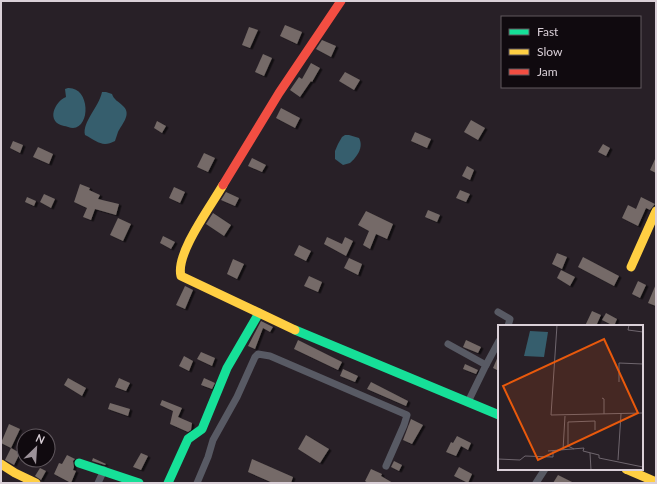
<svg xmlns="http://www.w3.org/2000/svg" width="657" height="484" viewBox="0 0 657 484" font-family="Lato,sans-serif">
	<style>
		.water { fill: #365e6d }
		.building { fill: #746a67; filter: url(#shadow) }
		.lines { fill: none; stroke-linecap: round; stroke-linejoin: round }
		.street { stroke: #585a64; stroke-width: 7 }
		.fast { stroke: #16e098; stroke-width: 9 }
		.slow { stroke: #ffcf43; stroke-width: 9 }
		.jam { stroke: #f24e42; stroke-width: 9 }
		.inset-road { fill: none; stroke: #6f666e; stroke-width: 1 }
		.view { fill: #e8590c; fill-opacity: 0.15; stroke: #e8590c; stroke-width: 2 }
		.inset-edge { fill: none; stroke: #dad0d8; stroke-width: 2 }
	</style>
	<defs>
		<filter id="shadow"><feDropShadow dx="2.5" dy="1.5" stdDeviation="0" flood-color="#0009"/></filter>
	</defs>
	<rect width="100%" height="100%" fill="#282027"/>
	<g class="water">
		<path d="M68,88c22,-1 23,39 5,40 -3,0 -7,-2 -9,-2 -19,-4 -9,-25 2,-29l-1,-8z"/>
		<path d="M102,92h4l6,2c2,6 6,7 11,12 9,8 -1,18 -5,26 -1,3 -2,6 -3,9 -13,7 -18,0 -30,-6 -3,-13 14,-28 17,-43z"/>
		<path d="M345,135h4l10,3c5,9 -2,19 -9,25l-7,2 -8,-6v-8l3,-7 4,-7z"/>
	</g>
	<g class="building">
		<polygon points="285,25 302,32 297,44 280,36"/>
		<polygon points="249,27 258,30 250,48 242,45"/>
		<polygon points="322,40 336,46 331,57 316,49"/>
		<polygon points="263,54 272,58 264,76 255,72"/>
		<polygon points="311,63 320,68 312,82 311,81 300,97 290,90 299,77 302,79"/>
		<polygon points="345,72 360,80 354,90 339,81"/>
		<polygon points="281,108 300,118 295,128 276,118"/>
		<polygon points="471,120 485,128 478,140 464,132"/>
		<polygon points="157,121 166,126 162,133 154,128"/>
		<polygon points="415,132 431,139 427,148 411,141"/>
		<polygon points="13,141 23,145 20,153 10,148"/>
		<polygon points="603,144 610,148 606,156 598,152"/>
		<polygon points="38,147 53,154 49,164 33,157"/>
		<polygon points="204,153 215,158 208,172 197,167"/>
		<polygon points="656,157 656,173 650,170"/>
		<polygon points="252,158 266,165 262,172 248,166"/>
		<polygon points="467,166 474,170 470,180 462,176"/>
		<polygon points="80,184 90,188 89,190 100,195 98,199 119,204 116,215 95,209 91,220 83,217 87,208 74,202"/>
		<polygon points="174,187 185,192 180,203 169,198"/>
		<polygon points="460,190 470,194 466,202 456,198"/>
		<polygon points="226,192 239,198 235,206 221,200"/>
		<polygon points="44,194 55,199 51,208 40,202"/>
		<polygon points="27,197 36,201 34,206 25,202"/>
		<polygon points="641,197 655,204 650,210 646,208 638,226 622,218 628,205 636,209"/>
		<polygon points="428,210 440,215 437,222 425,217"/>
		<polygon points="366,211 393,224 387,239 376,234 370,249 363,245 369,231 358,225"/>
		<polygon points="213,213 231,225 224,236 206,224"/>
		<polygon points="118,218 131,224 123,241 110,235"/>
		<polygon points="163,236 175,242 171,249 160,243"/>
		<polygon points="327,237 342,244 345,237 353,241 346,256 324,244"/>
		<polygon points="299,245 311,251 306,261 294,255"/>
		<polygon points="557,253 567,257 562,269 552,264"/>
		<polygon points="583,257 619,276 614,286 578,267"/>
		<polygon points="349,258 362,264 358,275 344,268"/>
		<polygon points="233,259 244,264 237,279 227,274"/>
		<polygon points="561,270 575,277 570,286 557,278"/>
		<polygon points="309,276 322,282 318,292 304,286"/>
		<polygon points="638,281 646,285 640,298 632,294"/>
		<polygon points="656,284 656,306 648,303"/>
		<polygon points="185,286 193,290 185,309 176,305"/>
		<polygon points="592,311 601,315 596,326 585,326"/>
		<polygon points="606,313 617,319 614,326 602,320"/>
		<polygon points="261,321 273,327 270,332 263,328 255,349 248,346"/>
		<polygon points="298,340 342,362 338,370 294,349"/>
		<polygon points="466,340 481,347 478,353 463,347"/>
		<polygon points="201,352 215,358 212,366 197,359"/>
		<polygon points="499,354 499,371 493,368"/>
		<polygon points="184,356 193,361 189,371 179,366"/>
		<polygon points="465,364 478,370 476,374 463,369"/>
		<polygon points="343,369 358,376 355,382 340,376"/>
		<polygon points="68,378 86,388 82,396 64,385"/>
		<polygon points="119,378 130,383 126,391 115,387"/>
		<polygon points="204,378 215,383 212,389 201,385"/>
		<polygon points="371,382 408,401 406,406 367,389"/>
		<polygon points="162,400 182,408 178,417 192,423 191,430 188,432 170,424 173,411 160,405"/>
		<polygon points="110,403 130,409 128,416 108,409"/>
		<polygon points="411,419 423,425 412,444 403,440"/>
		<polygon points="9,424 20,429 11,448 1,443"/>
		<polygon points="306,435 329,449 320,463 298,449"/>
		<polygon points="457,436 471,443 468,450 461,446 456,456 446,452 451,442 453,443"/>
		<polygon points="11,448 20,453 14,465 5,460"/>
		<polygon points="141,453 148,456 141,470 133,467"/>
		<polygon points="67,455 75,459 73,461 74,467 73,470 76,471 71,483 54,474 59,463 62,464"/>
		<polygon points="93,458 106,464 105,465 92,461"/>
		<polygon points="252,459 293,477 291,483 273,483 248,472"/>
		<polygon points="394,461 402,465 399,471 391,467"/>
		<polygon points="459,467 472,474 468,483 454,476"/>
		<polygon points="40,468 46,471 41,480 35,476"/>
		<polygon points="371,469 382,474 381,476 393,483 368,483 365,481"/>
		<polygon points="558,475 574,483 553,483"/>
	</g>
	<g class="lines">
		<g class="street">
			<polyline points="498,312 510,319 508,326"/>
			<polyline points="448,344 486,365"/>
			<polyline points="468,402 486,365 499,341"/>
			<polyline points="98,483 104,470"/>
			<polyline points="197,483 208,457 213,440 237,397 255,357 258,354 270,356 407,415 404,425 386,466"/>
			<polyline points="536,483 545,469"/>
		</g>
		<g class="fast">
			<polyline points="295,330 499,415"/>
			<polyline points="79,463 139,483"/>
			<polyline points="168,483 188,439 202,429 227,368 259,313"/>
		</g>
		<g class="slow">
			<path d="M223,185c-12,21 -48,69 -42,91l114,54"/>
			<polyline points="631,267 656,211"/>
			<polyline points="1,464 15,473 36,483"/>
			<polyline points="626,469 656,482"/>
		</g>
		<polyline class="jam" points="223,185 279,93 341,1"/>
	</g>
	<g transform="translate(498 325)">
		<rect width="145" height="145" fill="#282027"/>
		<path d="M32,6l18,1 -4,25 -20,-1z" fill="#365e6d"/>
		<path class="inset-road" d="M59,0l-6,90 92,-2M131,0l-1,5 15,2M121,57v-19l24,1M104,73l2,1v15M76,124l-6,-3v-24l27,-1v9M65,125l2,-34M50,126l36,-3 -1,3 16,4v3l44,9M92,128l1,17M0,134l22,1 5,-4 28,1v-6M120,135l3,-46"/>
		<path class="view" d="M106,14l34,74 -100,47 -35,-74z"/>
		<rect width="145" height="145" class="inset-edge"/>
	</g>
	<rect width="657" height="484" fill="none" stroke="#dad0d8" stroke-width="4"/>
	<rect x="501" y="16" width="140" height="72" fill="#100a0f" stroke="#61595f"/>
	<rect x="509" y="29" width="20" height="6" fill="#16e098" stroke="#61595f"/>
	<text x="537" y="36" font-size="12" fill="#dad0d8">Fast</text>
	<rect x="509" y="49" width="20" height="6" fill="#ffcf43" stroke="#61595f"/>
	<text x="537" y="56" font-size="12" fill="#dad0d8">Slow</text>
	<rect x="509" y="69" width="20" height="6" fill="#f24e42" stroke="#61595f"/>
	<text x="537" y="76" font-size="12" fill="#dad0d8">Jam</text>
	<g transform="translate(36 448) rotate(25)"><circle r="19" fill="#100a0f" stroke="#61595f"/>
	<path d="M0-3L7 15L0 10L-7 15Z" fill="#9c929a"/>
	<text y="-6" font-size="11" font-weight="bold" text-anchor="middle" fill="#dad0d8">N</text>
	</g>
</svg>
